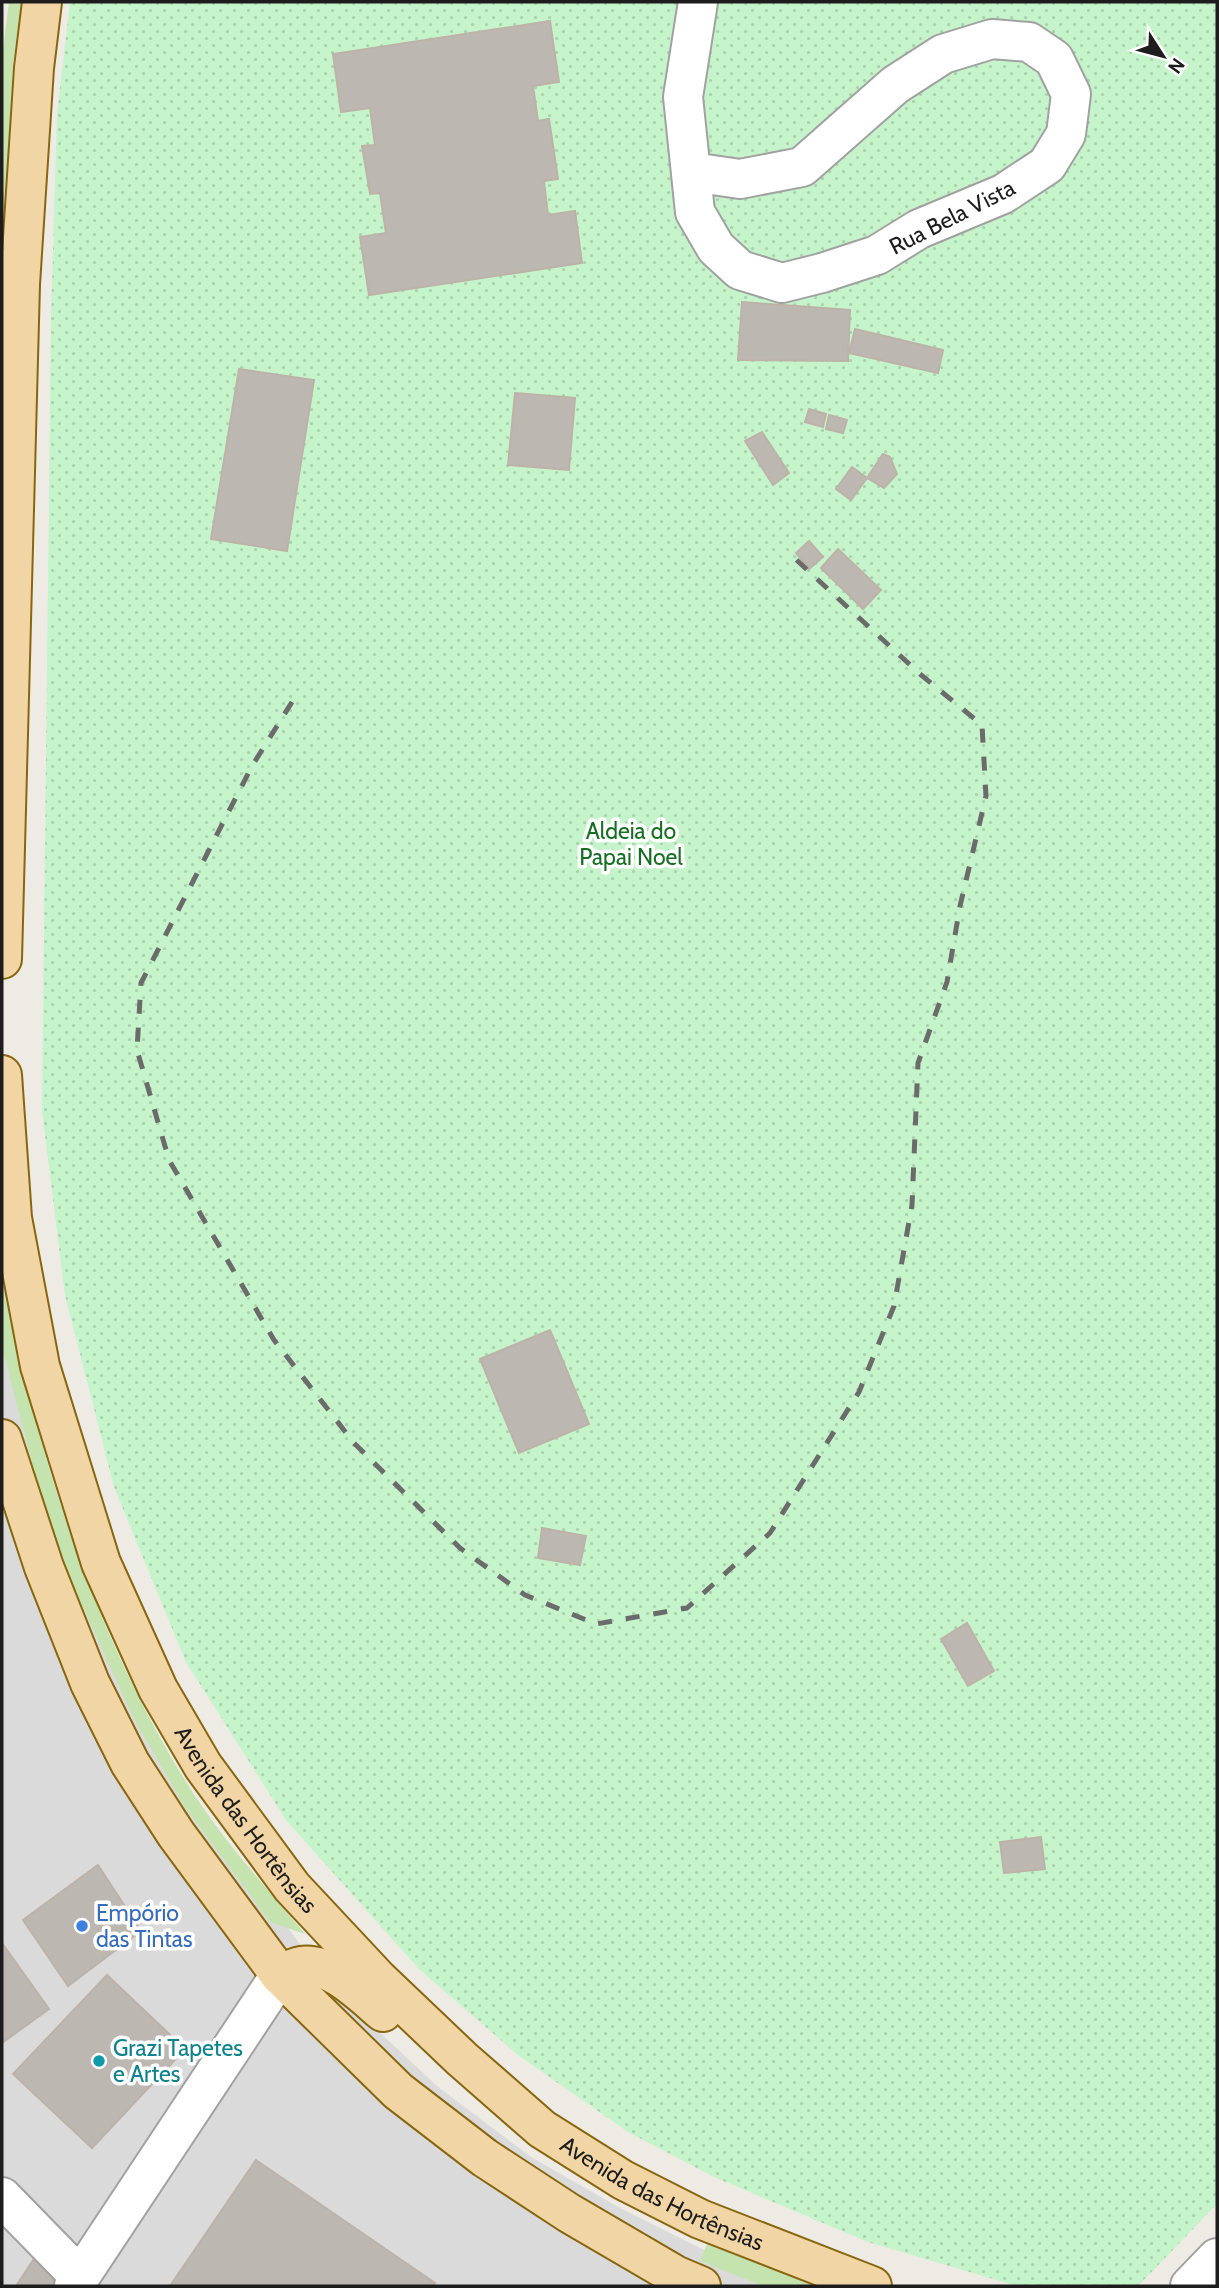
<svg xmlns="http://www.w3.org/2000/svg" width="1219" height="2288" viewBox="0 0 1219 2288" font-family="Cabin,sans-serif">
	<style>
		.residential { fill: #dbdada }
		.grass { fill: #c5e3ae }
		.park { fill: url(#park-dots) }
		.building { fill: #bdb7b1; stroke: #bdb2a8; stroke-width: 2 }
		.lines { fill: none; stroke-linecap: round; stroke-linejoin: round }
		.minor-casing { stroke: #a1a1a1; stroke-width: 42 }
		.major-casing { stroke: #88660f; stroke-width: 42 }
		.minor { stroke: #fff; stroke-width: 38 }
		.major { stroke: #f2d5a4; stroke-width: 38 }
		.rail { stroke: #6b6b6b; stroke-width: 5; stroke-dasharray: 14 14; stroke-linecap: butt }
		.shop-dot { fill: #3f7fe0; stroke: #fff; stroke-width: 2.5 }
		.culture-dot { fill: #0f9aa8; stroke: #fff; stroke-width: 2.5 }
		.labels { text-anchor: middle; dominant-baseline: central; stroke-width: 7; stroke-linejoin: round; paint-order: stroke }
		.street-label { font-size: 23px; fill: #1d1d1d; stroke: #fff }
		.park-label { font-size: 23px; fill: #167022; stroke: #fff }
		.shop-label { font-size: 23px; fill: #366cbe; stroke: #fff; text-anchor: start }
		.culture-label { font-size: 23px; fill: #0d838f; stroke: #fff; text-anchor: start }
	</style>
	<defs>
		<pattern id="park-dots" width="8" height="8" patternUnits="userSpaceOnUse" patternTransform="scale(1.75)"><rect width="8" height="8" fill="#c5f4cb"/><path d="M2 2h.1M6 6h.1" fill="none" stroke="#a9d1ae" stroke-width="1.8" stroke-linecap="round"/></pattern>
	</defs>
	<rect width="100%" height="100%" fill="#edebe4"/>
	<polygon class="residential" points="2,1318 24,1412 139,1717 328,1984 438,2087 531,2157 622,2209 712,2254 790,2286 2,2286"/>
	<g class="grass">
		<polygon points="9,2 22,2 13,62 2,337 2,57"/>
		<path d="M2,1279c9,40 16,80 27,119 37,137 87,275 164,395 32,50 74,95 112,141l-35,-12 -86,-116 -51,-89 -56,-123 -33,-84 -42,-163z"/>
		<polygon points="707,2244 814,2286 763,2286 700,2261"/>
	</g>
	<polygon class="park" points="70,2 1217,2 1217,2204 1138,2286 1017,2286 868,2242 714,2177 628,2132 518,2055 419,1969 286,1820 186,1662 114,1487 65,1295 42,1111 51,318 57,114"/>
	<g class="building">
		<polygon points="550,21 559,82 533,86 538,121 549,119 558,179 544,181 548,215 575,211 582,263 369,295 360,237 386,233 380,193 370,194 362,146 375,145 370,108 341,112 333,54"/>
		<polygon points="742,302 850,310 848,361 738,360"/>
		<polygon points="855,329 943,350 938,373 849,353"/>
		<polygon points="239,369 314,380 287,551 211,539"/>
		<polygon points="515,393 575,398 569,470 508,465"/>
		<polygon points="809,409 826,414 823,427 805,422"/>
		<polygon points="829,415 847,420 843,433 826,429"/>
		<polygon points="762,432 789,473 773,485 745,441"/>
		<polygon points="883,454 890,457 897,474 884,488 867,478"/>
		<polygon points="852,467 867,478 851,500 836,489"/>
		<polygon points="809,541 823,557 809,569 796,553"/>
		<polygon points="838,549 881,590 863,609 821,568"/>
		<polygon points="550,1330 589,1424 519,1453 480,1359"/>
		<polygon points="542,1528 586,1536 580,1565 538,1558"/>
		<polygon points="967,1623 994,1671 968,1686 941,1639"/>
		<polygon points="1041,1837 1045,1869 1004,1873 1000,1842"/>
		<polygon points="98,1865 141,1931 68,1986 23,1920"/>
		<polygon points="2,1943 49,2009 2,2043"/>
		<polygon points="107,1975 185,2049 92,2148 13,2074"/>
		<polygon points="256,2160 435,2283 433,2286 170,2286"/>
		<polygon points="34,2259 60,2276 53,2286 16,2286"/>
	</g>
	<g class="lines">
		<defs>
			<g id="minor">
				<polyline points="692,172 740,179 802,167 895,85 943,54 992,39 1029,42 1054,59 1071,94 1066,134 1047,165 1003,194 919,229 877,255 822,273 782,283 740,270 716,248 695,212 683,97 698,2"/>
				<polyline points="2,2197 80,2277"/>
				<polyline points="74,2286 280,1975"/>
				<polyline points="1190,2286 1217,2258"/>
			</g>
			<g id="major">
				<polyline points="2,959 20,284 34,68 42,2"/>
				<path id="s1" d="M2,1075l10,143 28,148 61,197 57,126 45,77 89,121 86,92 84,80 80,70 81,51 77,39 172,67"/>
				<polyline points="2,1439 44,1567 90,1683 130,1763 176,1834 280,1975 398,2091 485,2158 569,2213 675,2275 701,2286"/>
				<path d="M280,1975c6,-3 14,-8 21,-9 28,-5 62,29 82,46"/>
			</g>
		</defs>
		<use href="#minor" class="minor-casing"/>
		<use href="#major" class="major-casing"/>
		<use href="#minor" class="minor"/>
		<use href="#major" class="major"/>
		<polyline class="rail" points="292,702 252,766 141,983 137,1050 169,1160 274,1340 354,1443 460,1548 525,1595 596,1624 687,1608 770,1533 859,1392 894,1306 912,1205 918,1063 947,982 960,906 986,796 982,725 920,674 790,554"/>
	</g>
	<circle class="shop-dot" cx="82" cy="1926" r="7"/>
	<circle class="culture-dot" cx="99" cy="2061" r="7"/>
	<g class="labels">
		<g class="street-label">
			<text transform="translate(952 217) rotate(-27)">Rua Bela Vista</text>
			<text stroke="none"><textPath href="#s1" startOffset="796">Avenida das Hortênsias</textPath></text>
			<text stroke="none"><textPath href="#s1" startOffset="1363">Avenida das Hortênsias</textPath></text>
		</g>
		<g class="park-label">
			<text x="631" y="831">Aldeia do<tspan x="631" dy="26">Papai Noel</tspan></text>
		</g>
		<g class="shop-label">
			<text x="96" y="1913">Empório<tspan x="96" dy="26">das Tintas</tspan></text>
		</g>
		<g class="culture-label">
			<text x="113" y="2048">Grazi Tapetes<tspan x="113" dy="26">e Artes</tspan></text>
		</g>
	</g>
	<rect width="1219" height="2288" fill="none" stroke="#1d1d1d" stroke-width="7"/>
	<g transform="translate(1163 56) rotate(126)" stroke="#ffffff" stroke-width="5" paint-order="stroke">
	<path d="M0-5L12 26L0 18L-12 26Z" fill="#1d1d1d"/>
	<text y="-10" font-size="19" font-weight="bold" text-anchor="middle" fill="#1d1d1d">N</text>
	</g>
</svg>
